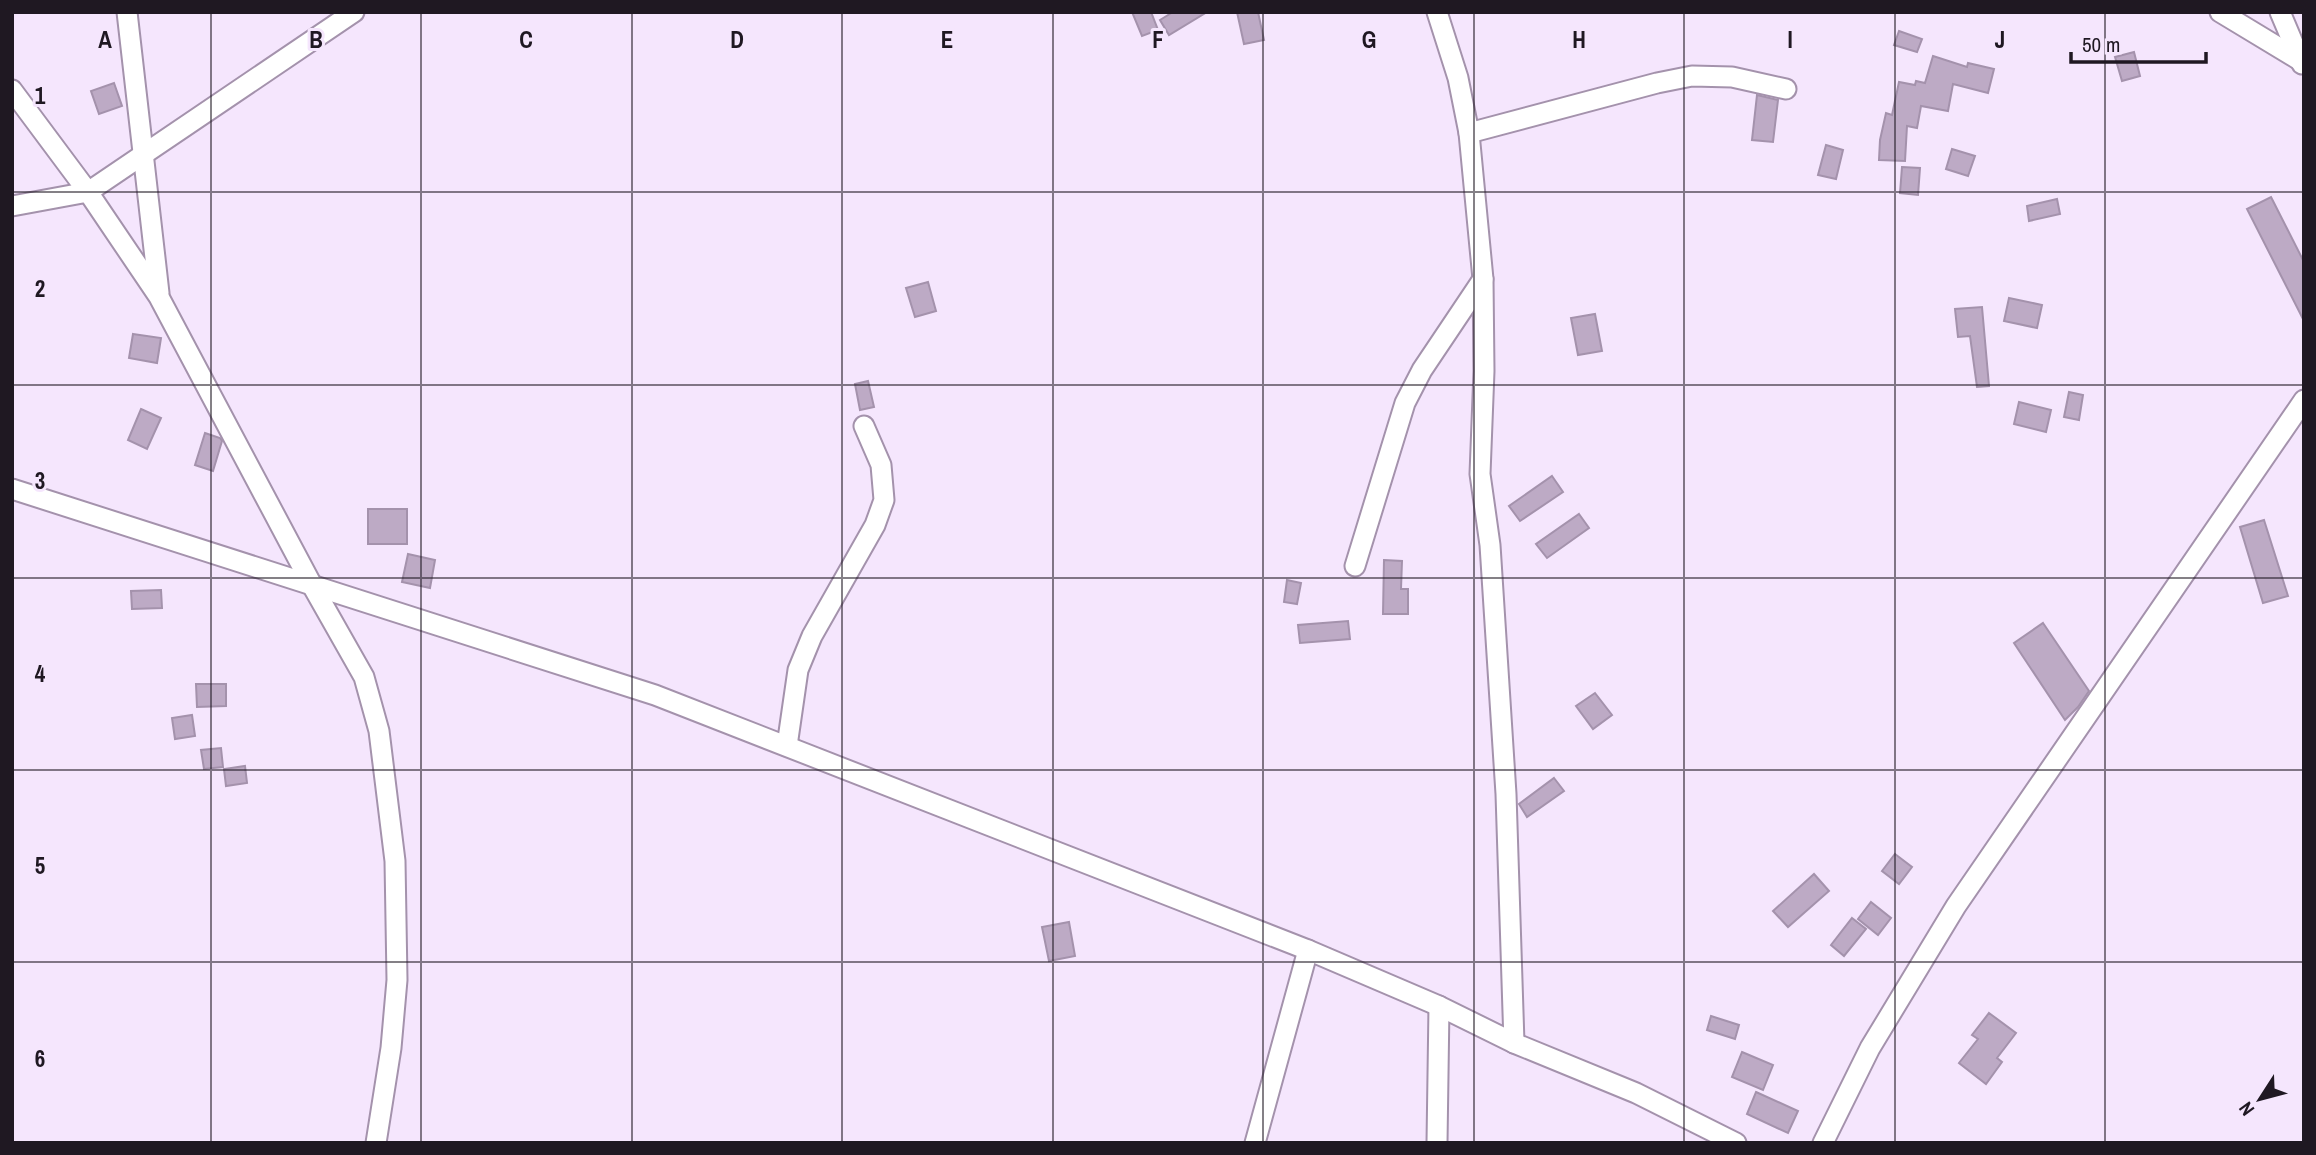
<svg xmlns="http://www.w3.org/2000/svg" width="2316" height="1155" viewBox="0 0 2316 1155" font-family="'Archivo Narrow',sans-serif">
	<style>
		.building { fill: #bdaac5; stroke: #a492ac; stroke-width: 2 }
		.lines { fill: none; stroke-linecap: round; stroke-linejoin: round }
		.street-casing { stroke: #a492ac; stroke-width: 23 }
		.street { stroke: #fff; stroke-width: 19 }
		.grid { fill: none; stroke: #1f1822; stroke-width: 2; stroke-opacity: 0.55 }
		.grid-label { font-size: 23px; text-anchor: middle; font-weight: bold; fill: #1f1822; stroke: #f5e6fd; stroke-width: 6; stroke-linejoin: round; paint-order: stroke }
	</style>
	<rect width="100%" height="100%" fill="#f5e6fd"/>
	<g class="building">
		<polygon points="1132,12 1151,12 1158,30 1142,36"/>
		<polygon points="1173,12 1207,12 1169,35 1160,20"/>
		<polygon points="1237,12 1258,12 1264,40 1244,44"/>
		<polygon points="1899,31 1922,39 1917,52 1894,45"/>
		<polygon points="2134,52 2140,76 2122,81 2115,57"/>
		<polygon points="1933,56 1967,67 1968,63 1994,69 1988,93 1953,84 1948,111 1921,106 1917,128 1907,126 1905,161 1879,160 1880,140 1886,113 1892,115 1899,82 1915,85 1916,81 1925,83"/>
		<polygon points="114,83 122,106 99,114 91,91"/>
		<polygon points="1757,95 1778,100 1773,142 1752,140"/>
		<polygon points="1826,145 1843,150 1836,179 1818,175"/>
		<polygon points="1952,149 1975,156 1968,176 1946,169"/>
		<polygon points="1902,167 1920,168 1918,195 1900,193"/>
		<polygon points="2271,197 2304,262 2304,321 2247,209"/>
		<polygon points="2057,199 2060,214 2029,221 2027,206"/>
		<polygon points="928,282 936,311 915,317 906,288"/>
		<polygon points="2009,298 2042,305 2037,328 2004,321"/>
		<polygon points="1982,307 1989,386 1977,387 1970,336 1958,337 1955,309"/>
		<polygon points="1595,314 1602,351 1578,355 1571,318"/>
		<polygon points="133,334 161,338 157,363 129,358"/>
		<polygon points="868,381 874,407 860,410 855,384"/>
		<polygon points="2069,392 2083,395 2079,420 2064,417"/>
		<polygon points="2019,402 2051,410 2046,432 2014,424"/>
		<polygon points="141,409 161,418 147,449 128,440"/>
		<polygon points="205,433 220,438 222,441 213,471 195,465"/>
		<polygon points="1552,476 1563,492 1520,521 1509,506"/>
		<rect x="368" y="509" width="39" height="35"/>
		<polygon points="1579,514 1589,528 1547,558 1536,544"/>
		<polygon points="2264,520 2288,596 2263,603 2240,527"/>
		<polygon points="408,554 435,560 430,588 402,582"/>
		<polygon points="1384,560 1402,561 1401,589 1408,589 1408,614 1383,614"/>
		<polygon points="1287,580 1301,583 1297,604 1284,602"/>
		<polygon points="161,590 162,608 132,609 131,591"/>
		<polygon points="1348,621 1350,639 1300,643 1298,625"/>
		<polygon points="2043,623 2089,691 2078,707 2065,720 2014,643"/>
		<polygon points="196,684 226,684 226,706 197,707"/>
		<polygon points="1595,693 1612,715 1593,729 1576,706"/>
		<polygon points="192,715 195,736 175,739 172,718"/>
		<polygon points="221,748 223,767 204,769 201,750"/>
		<polygon points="245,766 247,783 226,786 224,769"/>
		<polygon points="1554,778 1564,791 1527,817 1519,804"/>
		<polygon points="1895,854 1912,867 1899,884 1882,871"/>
		<polygon points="1814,874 1829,891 1788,927 1773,911"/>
		<polygon points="1871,902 1891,918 1878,935 1858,919"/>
		<polygon points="1852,918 1866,929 1844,956 1831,945"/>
		<polygon points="1069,922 1075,956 1049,961 1042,927"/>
		<polygon points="1989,1013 2016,1033 1997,1058 2002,1062 1986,1084 1959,1063 1978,1039 1972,1035"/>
		<polygon points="1711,1016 1739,1025 1735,1039 1707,1030"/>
		<polygon points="1742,1052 1773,1065 1763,1090 1732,1077"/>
		<polygon points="1756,1092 1798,1111 1788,1133 1747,1114"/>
	</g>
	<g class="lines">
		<defs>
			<g id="street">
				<polyline points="127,12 159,293"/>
				<polyline points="1437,12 1458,78 1469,133 1483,279 1484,371 1480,474 1490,545 1506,794 1514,1043"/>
				<polyline points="2220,12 2301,61"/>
				<polyline points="2280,12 2302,64"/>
				<polyline points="12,90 88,192 159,297 313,587 364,677 379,731 395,861 397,980 391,1048 376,1143"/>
				<polyline points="1469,133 1657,83 1692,76 1732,77 1786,89"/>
				<polyline points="12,206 88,192 354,12"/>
				<polyline points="12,489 655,695 1308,950 1439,1006 1514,1043 1636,1093 1736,1143"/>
				<polyline points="1355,566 1405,403 1422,370 1483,279"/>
				<polyline points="787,746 798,670 812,636 875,525 884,500 881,465 864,426"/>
				<polyline points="1255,1143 1308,950"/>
				<polyline points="1437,1143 1439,1006"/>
				<polyline points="1823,1143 1870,1048 1956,906 2304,400"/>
			</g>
		</defs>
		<use href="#street" class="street-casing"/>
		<use href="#street" class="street"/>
	</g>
	<path class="grid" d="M211,12v1131M421,12v1131M632,12v1131M842,12v1131M1053,12v1131M1263,12v1131M1474,12v1131M1684,12v1131M1895,12v1131M2105,12v1131M12,192h2292M12,385h2292M12,578h2292M12,770h2292M12,962h2292"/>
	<g class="grid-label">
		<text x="105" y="48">A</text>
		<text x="316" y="48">B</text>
		<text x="526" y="48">C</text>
		<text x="737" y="48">D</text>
		<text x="947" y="48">E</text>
		<text x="1158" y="48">F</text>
		<text x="1369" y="48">G</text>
		<text x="1579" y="48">H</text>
		<text x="1790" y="48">I</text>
		<text x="2000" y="48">J</text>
		<text x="40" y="104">1</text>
		<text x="40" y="297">2</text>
		<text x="40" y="489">3</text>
		<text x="40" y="682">4</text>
		<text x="40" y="874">5</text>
		<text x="40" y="1067">6</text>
	</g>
	<rect width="2316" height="1155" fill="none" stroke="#1f1822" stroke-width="28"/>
	<g transform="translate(2260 1099) rotate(234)" stroke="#f5e6fd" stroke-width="5" paint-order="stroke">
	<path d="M0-5L12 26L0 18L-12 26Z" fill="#1f1822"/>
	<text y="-10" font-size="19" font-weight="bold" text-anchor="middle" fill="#1f1822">N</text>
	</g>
	<path d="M2071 52v10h135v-10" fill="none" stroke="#1f1822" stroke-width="3.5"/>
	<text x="2082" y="52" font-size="21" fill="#1f1822" stroke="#f5e6fd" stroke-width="5" paint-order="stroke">50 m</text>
</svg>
